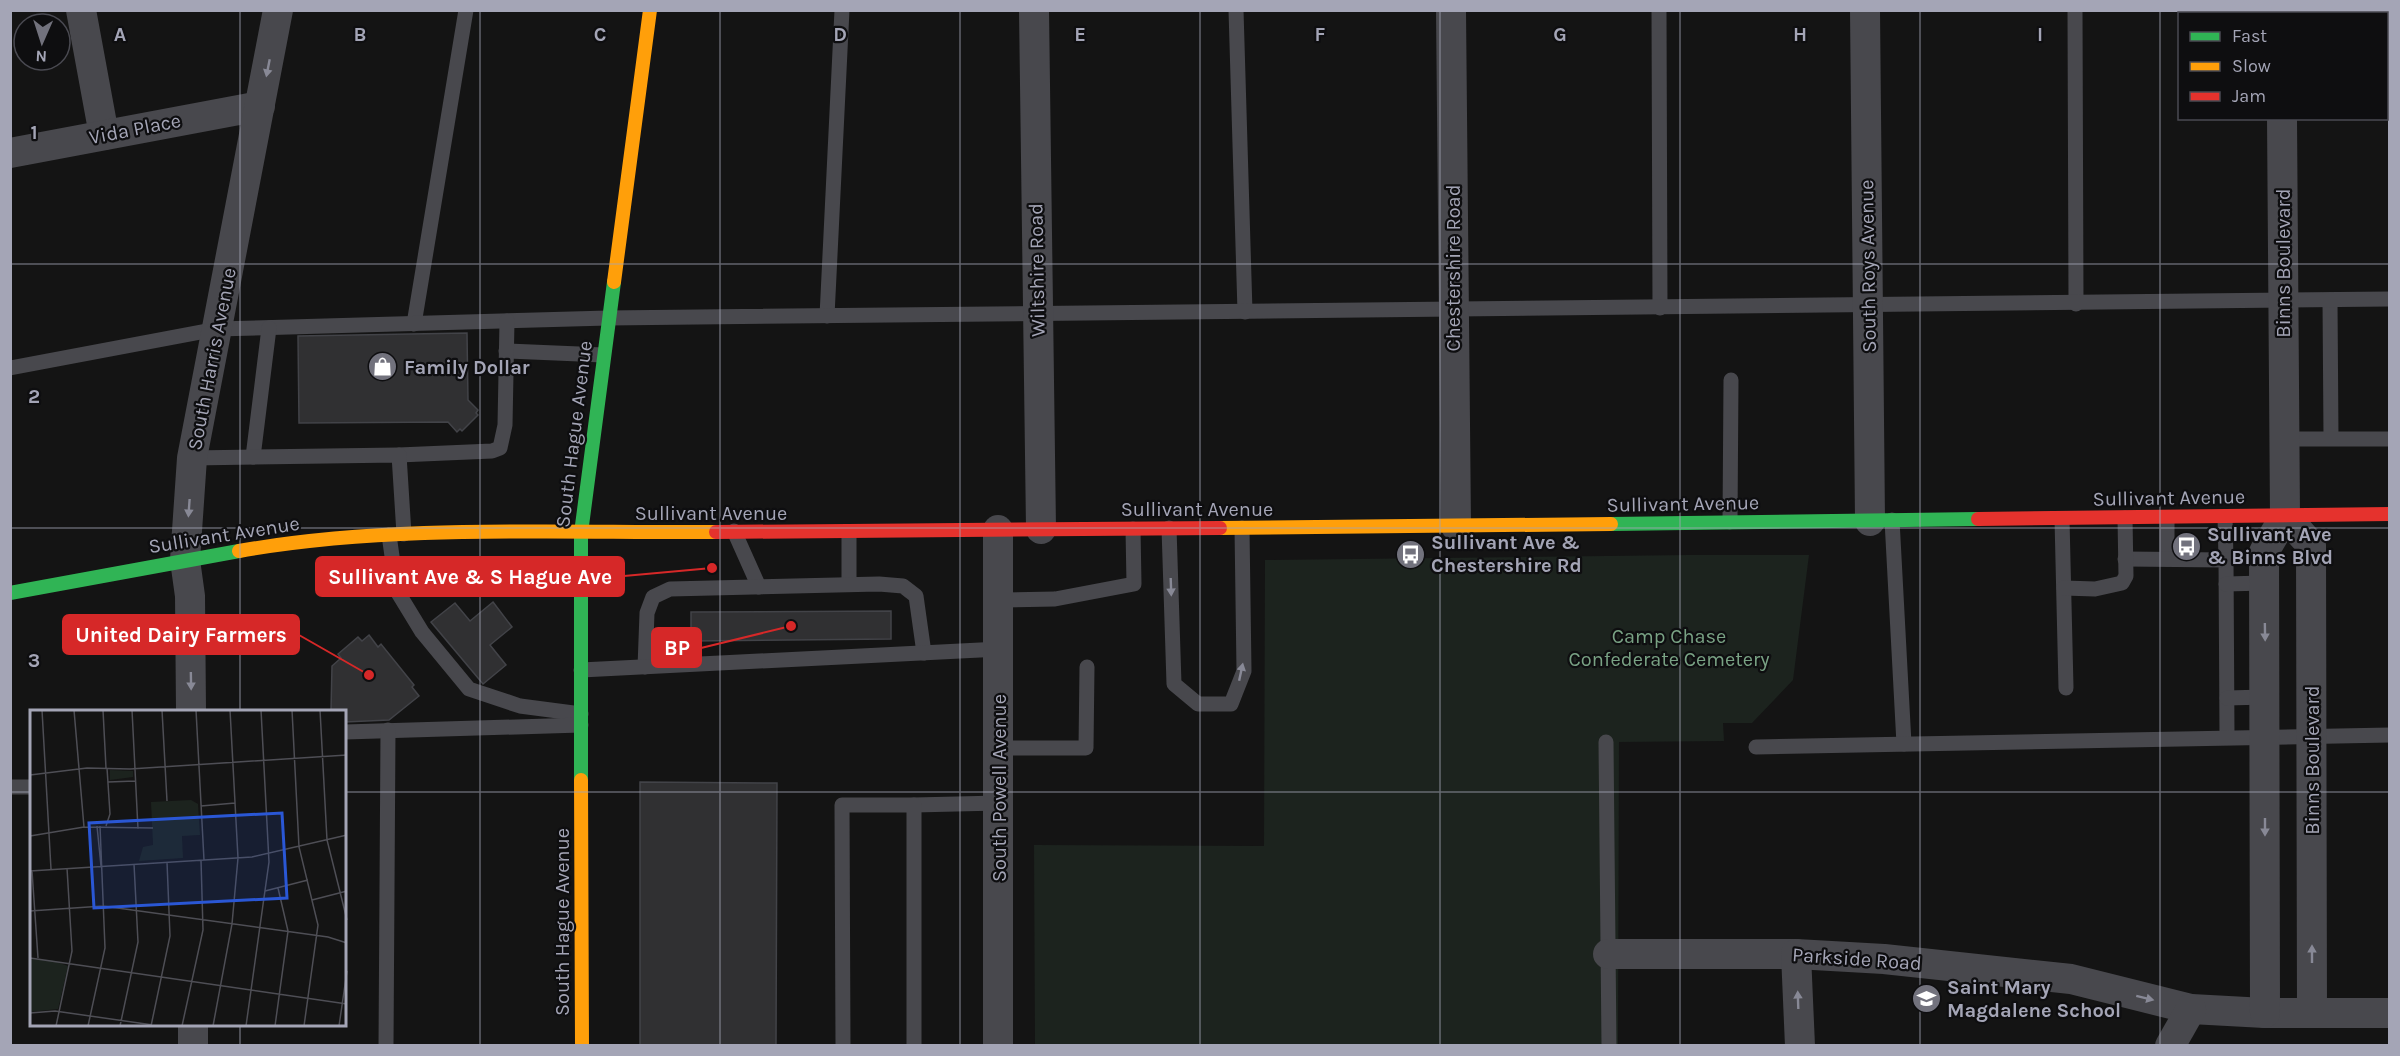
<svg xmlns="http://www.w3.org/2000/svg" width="2400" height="1056" viewBox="0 0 2400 1056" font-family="Karla,sans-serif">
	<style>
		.green { fill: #1c231e }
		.building { fill: #303032; stroke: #424348; stroke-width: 1.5 }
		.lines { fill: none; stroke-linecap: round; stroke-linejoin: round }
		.lane { stroke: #48484d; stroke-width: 15 }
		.street { stroke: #48484d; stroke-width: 30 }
		.fast { stroke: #30b455; stroke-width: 14 }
		.slow { stroke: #ff9f0a; stroke-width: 14 }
		.jam { stroke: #e5322d; stroke-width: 14 }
		.oneway { fill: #888996 }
		.grid { fill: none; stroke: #a4a5b6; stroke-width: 1.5; stroke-opacity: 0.55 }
		.labels { text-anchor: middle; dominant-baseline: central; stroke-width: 4.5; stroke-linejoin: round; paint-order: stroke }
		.street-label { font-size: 20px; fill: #a4a5b6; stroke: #0e0e10 }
		.poi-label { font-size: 20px; font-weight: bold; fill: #a4a5b6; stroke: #0e0e10; text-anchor: start }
		.park-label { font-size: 20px; fill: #79a284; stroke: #0e0e10 }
		.inset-road { fill: none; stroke: #4e4e55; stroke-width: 1.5 }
		.view { fill: #2a57d5; fill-opacity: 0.15; stroke: #2a57d5; stroke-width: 3 }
		.inset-edge { fill: none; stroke: #a4a5b6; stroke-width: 3 }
		.grid-label { font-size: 20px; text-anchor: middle; font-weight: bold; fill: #a4a5b6; stroke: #0e0e10; stroke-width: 4.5; stroke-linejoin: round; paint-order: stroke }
		.leader { fill: none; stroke: #d62828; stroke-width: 2 }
		.callout-dot { fill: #d62828; stroke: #0e0e10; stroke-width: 2 }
		.callout { fill: #d62828; stroke: #d62828; stroke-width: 2 }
		.callout-label { font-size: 21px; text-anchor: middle; font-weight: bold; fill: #fff }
	</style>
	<rect width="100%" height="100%" fill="#141414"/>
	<polygon class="green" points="1689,555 1809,555 1793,680 1752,723 1723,723 1724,741 1619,742 1618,1045 1035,1045 1034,845 1264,846 1265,560"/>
	<g class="building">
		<polygon points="467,333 468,400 478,410 476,413 478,415 462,431 460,429 457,432 448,422 299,423 298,336"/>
		<polygon points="493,602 512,627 490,645 506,665 483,684 431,622 455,603 470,621"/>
		<polygon points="891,611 891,639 691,641 691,612"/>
		<polygon points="369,635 378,647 381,644 414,685 412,687 419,696 389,720 345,722 345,711 331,711 332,666 341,658 338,654 358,637 362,641"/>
		<polygon points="640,782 777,783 776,1046 640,1046"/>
	</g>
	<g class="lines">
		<g class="lane">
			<polyline points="1236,10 1245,312"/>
			<polyline points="1659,10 1660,308"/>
			<polyline points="2075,10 2076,304"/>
			<polyline points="2330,300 2331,438"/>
			<polyline points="827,316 842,10"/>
			<polyline points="414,324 466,10"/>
			<polyline points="506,351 603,355"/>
			<polyline points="10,368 217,329 608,318 2390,299"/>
			<polyline points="2284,439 2390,439"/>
			<polyline points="399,455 492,451 500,448 505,425 507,321"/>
			<polyline points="253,457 269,328"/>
			<polyline points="192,458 399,455 404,534"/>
			<polyline points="2225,517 2226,560"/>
			<polyline points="2167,518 2167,559"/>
			<polyline points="2062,519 2066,688"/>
			<polyline points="1892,520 1904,744"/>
			<polyline points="1730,522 1731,380"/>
			<polyline points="1169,528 1174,684 1198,704 1231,704 1244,671 1242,528"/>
			<polyline points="734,531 759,587"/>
			<polyline points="389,535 397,591 422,632 469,689 520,706 581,714"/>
			<polyline points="2125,559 2226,560 2227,737"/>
			<polyline points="849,584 849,532"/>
			<polyline points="2226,584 2264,583"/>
			<polyline points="2064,588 2095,589 2122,583 2126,576 2125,518"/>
			<polyline points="1000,600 1055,599 1134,584 1133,529"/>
			<polyline points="645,667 647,613 653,597 670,589 879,584 903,586 916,596 924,653"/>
			<polyline points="581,670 1000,649"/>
			<polyline points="2227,698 2265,697"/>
			<polyline points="345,732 581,725"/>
			<polyline points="1606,742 1609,1046"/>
			<polyline points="1756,747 2390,735"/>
			<polyline points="1000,748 1086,748 1087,667"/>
			<polyline points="10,787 32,787"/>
			<polyline points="914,805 999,803"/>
			<polyline points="386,1046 388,730"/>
			<polyline points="843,1046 842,805 914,805 914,1046"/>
		</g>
		<g class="street">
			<polyline points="81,10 104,135"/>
			<polyline points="1034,10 1041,529"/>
			<polyline points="1451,10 1456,526"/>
			<polyline points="1865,10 1870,521"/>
			<polyline points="2231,10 2249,14"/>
			<polyline points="2281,10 2281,14"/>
			<polyline points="2386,16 2390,16"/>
			<polyline points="10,153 260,106"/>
			<polyline points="2285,516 2311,545 2312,1013"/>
			<polyline points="191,711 190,596 185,560 192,458 278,10"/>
			<polyline points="1608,954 1796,954 1884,959 2071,979 2191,1009 2265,1013 2390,1013"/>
			<polyline points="1796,954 1800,1046"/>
			<polyline points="2265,1013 2264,552 2285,516 2282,118"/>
			<polyline points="193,1024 193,1046"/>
			<polyline points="998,1046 998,530"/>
			<polyline points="2170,1046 2191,1009"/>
		</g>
		<g class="fast">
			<polyline points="1611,524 1978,519"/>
			<polyline points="10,593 239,551"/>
			<polyline points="581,780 581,533 614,282"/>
		</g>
		<g class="slow">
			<polyline points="614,282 650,10"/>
			<polyline points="1220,528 1611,524"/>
			<path d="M239,551c153,-27 321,-18 477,-19"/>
			<polyline points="581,780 582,1046"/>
		</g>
		<g class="jam">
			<polyline points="1978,519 2390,514"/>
			<polyline points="716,532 1220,528"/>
		</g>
	</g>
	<defs><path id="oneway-solid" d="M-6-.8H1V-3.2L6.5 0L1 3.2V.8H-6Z" transform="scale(1.5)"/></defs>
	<g class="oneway">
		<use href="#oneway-solid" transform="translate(268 68) rotate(101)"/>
		<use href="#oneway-solid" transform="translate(189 508) rotate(94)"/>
		<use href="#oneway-solid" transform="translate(1171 587) rotate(88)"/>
		<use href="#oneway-solid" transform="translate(2265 632) rotate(89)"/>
		<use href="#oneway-solid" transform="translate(1241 672) rotate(-78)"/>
		<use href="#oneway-solid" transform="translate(191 681) rotate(89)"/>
		<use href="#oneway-solid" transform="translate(2265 827) rotate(90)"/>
		<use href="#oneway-solid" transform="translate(2312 954) rotate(-90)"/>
		<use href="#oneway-solid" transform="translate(2145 998) rotate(14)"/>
		<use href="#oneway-solid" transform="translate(1798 1000) rotate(-92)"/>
	</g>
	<path class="grid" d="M240,10v701M480,10v1036M720,10v1036M960,10v1036M1200,10v1036M1440,10v1036M1680,10v1036M1920,10v1036M2160,10v1036M10,264h2380M10,528h2380M10,792h22M345,792h2045M240,1024v22"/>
	<defs>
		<symbol id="shop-disc" viewBox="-11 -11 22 22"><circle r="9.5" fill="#72727d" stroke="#0e0e10"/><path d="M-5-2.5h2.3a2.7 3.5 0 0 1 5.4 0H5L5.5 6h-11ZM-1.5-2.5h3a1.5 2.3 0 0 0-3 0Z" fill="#fff"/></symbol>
		<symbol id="bus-disc" viewBox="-11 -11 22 22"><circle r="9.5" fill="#72727d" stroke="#0e0e10"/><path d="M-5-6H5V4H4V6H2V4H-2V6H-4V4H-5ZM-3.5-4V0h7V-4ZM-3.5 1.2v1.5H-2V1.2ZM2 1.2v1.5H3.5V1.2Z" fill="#fff"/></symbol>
		<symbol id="school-disc" viewBox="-11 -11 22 22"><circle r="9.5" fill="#72727d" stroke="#0e0e10"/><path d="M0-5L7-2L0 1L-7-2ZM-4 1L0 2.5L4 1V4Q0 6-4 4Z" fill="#fff"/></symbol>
	</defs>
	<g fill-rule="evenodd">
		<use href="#shop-disc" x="366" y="350" width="33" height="33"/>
		<use href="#bus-disc" x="2170" y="530" width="33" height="33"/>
		<use href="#bus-disc" x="1394" y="538" width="33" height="33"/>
		<use href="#school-disc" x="1910" y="982" width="33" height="33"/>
	</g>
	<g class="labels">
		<g class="street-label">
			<text transform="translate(135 129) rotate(-11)">Vida Place</text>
			<text transform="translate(2283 263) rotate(-90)">Binns Boulevard</text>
			<text transform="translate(1868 266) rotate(-91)">South Roys Avenue</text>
			<text transform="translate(1453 268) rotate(-90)">Chestershire Road</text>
			<text transform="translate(1037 270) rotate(-91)">Wiltshire Road</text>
			<text transform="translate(212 359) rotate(-79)">South Harris Avenue</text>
			<text transform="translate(574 434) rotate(-83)">South Hague Avenue</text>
			<text transform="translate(2169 498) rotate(-1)">Sullivant Avenue</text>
			<text transform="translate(1683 504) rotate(-1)">Sullivant Avenue</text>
			<text x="1197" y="509">Sullivant Avenue</text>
			<text x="711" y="513">Sullivant Avenue</text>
			<text transform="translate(224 535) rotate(-9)">Sullivant Avenue</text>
			<text transform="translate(2312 760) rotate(-90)">Binns Boulevard</text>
			<text transform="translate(999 788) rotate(-90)">South Powell Avenue</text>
			<text transform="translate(562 922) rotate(-90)">South Hague Avenue</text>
			<text transform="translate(1857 959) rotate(4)">Parkside Road</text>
		</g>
		<g class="poi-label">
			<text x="404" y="367">Family Dollar</text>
			<text x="2207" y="534">Sullivant Ave<tspan x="2207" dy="23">&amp; Binns Blvd</tspan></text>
			<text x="1431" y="542">Sullivant Ave &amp;<tspan x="1431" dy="23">Chestershire Rd</tspan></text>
			<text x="1947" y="987">Saint Mary<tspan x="1947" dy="23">Magdalene School</tspan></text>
		</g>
		<g class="park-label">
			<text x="1669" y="636">Camp Chase<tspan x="1669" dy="23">Confederate Cemetery</tspan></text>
		</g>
	</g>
	<g transform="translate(30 710)">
		<rect width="316" height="316" fill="#141414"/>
		<path d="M80,60l23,1v6l-23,3zM161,90l7,4 2,31 -18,1 1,22 -44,3 4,-14 10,-2 -2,-43zM0,249l21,1 17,6 -10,43 -28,3z" fill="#1c231e"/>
		<path class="inset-road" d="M12,0l9,159M44,0l10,117M73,0l3,58M102,0l6,119M132,0l5,91M166,0l8,150M200,0l8,148M262,0l7,137 19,78 -14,101M290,0l7,130 20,80M0,65l57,-7 43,1 217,-14M78,72l27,-1M171,96l34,-3M67,116l4,40M76,116l4,-12 -3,-46M0,126l54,-9 69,1M0,161l222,-14 95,-22M2,161l6,87M235,181l43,-11M282,190l35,-9M0,201l73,-5 225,31 19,6M0,248l317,46M0,303l25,-2 105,15M26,316l16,-75 -5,-83M58,316l17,-78 -5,-122M90,316l18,-84 -4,-78M121,316l19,-90 -3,-74M152,316l21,-96 -2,-70M183,316l19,-102 6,-66M216,316l23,-164 -8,-152M245,316l13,-95 -10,-43M309,316l8,-55"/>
		<path class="view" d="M252,103l5,85 -193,10 -5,-85z"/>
		<rect width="316" height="316" class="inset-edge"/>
	</g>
	<g class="grid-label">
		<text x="120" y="41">A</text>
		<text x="360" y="41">B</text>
		<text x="600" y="41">C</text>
		<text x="840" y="41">D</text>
		<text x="1080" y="41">E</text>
		<text x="1320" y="41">F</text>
		<text x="1560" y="41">G</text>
		<text x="1800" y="41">H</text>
		<text x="2040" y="41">I</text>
		<text x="34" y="139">1</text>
		<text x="34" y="403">2</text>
		<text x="34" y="667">3</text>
	</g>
	<path class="leader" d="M712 568L624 576M369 675L299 635M791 626L701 648"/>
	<g class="callout-dot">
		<circle cx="712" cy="568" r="6"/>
		<circle cx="369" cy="675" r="6"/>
		<circle cx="791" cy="626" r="6"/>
	</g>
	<g class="callout">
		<rect x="316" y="557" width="308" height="39" rx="6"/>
		<rect x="63" y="615" width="236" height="39" rx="6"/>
		<rect x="652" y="628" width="49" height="39" rx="6"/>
	</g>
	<g class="callout-label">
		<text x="470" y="584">Sullivant Ave &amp; S Hague Ave</text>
		<text x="181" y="642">United Dairy Farmers</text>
		<text x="677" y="655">BP</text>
	</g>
	<rect width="2400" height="1056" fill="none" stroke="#a4a5b6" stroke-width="24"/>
	<rect x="2178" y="12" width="210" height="108" fill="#0e0e10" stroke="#4a4a52" stroke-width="1.5"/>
	<rect x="2190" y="32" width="30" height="9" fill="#30b455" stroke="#4a4a52" stroke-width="1.5"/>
	<text x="2232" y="42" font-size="18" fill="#a4a5b6">Fast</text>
	<rect x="2190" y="62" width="30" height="9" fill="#ff9f0a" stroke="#4a4a52" stroke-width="1.5"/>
	<text x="2232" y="72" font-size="18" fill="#a4a5b6">Slow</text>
	<rect x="2190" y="92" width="30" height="9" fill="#e5322d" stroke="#4a4a52" stroke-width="1.5"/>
	<text x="2232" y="102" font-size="18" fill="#a4a5b6">Jam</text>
	<g transform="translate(42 42) rotate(183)"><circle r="28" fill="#0e0e10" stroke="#4a4a52" stroke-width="1.5"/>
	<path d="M0-4.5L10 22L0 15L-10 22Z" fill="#72727d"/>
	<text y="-9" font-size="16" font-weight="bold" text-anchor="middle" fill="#a4a5b6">N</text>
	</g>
</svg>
